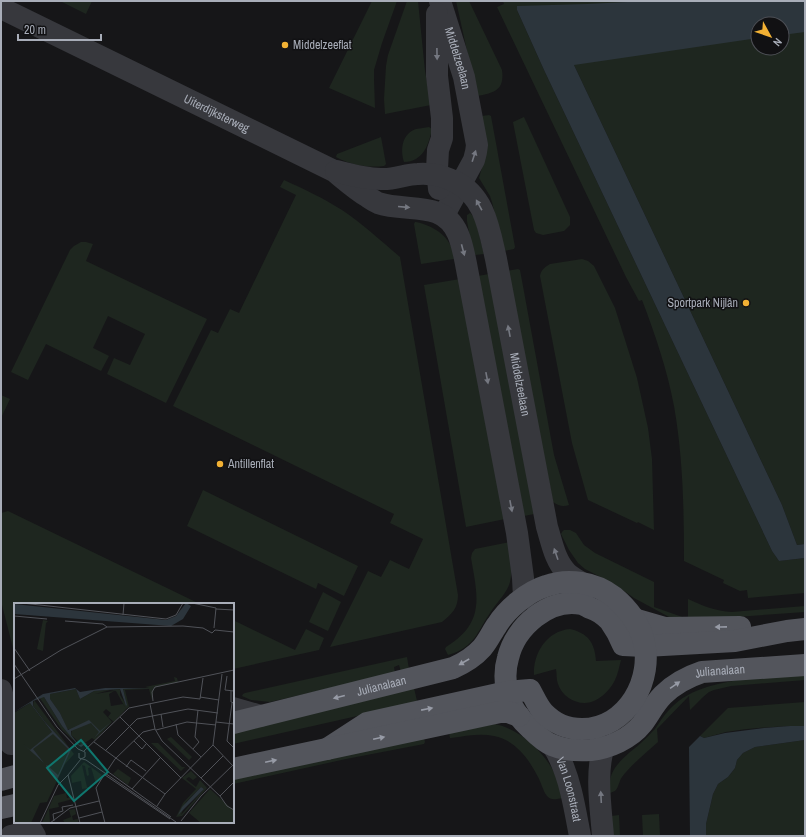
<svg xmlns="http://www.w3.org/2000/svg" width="806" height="837" viewBox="0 0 806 837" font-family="'Archivo Narrow',sans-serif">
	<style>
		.green { fill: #1e261f; fill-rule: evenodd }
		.water { fill: #2c353c }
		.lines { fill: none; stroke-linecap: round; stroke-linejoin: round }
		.minor { stroke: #37383d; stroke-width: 22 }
		.major { stroke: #53555c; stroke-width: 22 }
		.oneway { fill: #757881 }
		.oneway2 { fill: #979ba6 }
		.poi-dot { fill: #f2b134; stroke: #111113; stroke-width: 1.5 }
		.labels { text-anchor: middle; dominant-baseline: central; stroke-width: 3; stroke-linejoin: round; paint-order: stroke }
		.poi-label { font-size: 12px; fill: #a8adb8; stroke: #111113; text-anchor: start }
		.street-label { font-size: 12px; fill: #a8adb8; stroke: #111113 }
		.inset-road { fill: none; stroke: #505258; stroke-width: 1 }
		.view { fill: #0f766e; fill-opacity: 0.15; stroke: #0f766e; stroke-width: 2 }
		.inset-edge { fill: none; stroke: #a8adb8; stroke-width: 2 }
	</style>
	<rect width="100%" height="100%" fill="#161618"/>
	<g class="green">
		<polygon points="60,1 92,1 86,14"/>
		<polygon points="372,1 397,1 382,43 374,70 374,79 375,108 329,88"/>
		<polygon points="407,1 418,1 425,71 431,105 385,114 384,99 386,66 388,55"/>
		<path d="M456,1h13l33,69c3,21 -9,23 -25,26z"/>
		<path d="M503,1h302v543l-8,1 -15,-40 -208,-440 -57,-59v4l27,60 228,481 7,10 26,-3v35l-57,5 -1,-8 -7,1 -17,-8 1,-3 -40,-19c0,-52 -1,-104 -10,-155 -7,-37 -19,-72 -32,-106l-3,1 -13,-24 -129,-270 7,-3zM758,24h24v24h-24z"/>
		<polygon points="489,115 491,116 515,247 514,249 504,251 492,202 490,196 479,178 485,157 482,116"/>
		<polygon points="524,117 570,217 570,225 564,231 543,235 536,233 534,230 513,122"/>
		<path d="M429,127l3,2c-3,15 -9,33 -28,33 -4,-13 -2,-28 12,-33 5,-1 9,-1 13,-2z"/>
		<path d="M381,137l5,27 -2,2c-17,2 -33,-1 -48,-9l1,-3z"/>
		<path d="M284,180c20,9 39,18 58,30 21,14 39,31 58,47l58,338c0,13 -6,19 -16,27l-112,25 38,-76 13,6 9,-17 19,9 14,-30 -33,-16 4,-9 -221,-108 38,-76 7,3 12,-24 9,4 57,-118 -16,-8z"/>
		<polygon points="470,213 475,218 484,254 475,255 473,254 467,221 467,215"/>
		<path d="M415,222h1c19,4 37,16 38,37l-33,5 -7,-40z"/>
		<polygon points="81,242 86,242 93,244 86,261 207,319 166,403 107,374 114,358 130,365 145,334 108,316 93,348 109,356 101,371 46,344 28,380 11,372 70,250 74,246"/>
		<path d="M582,259l6,2 6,5 21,42 22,70 11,50 4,31 2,71 -16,-8 -1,1 -49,-23 -16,-57 -32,-167c1,-6 5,-9 10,-12z"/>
		<path d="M518,269l2,1 34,185 15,50c-6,2 -10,1 -16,-3l-46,-231z"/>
		<polygon points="489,274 534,514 524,516 478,276"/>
		<polygon points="460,279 505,519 466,527 424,285"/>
		<polygon points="1,395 10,399 1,418"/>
		<polygon points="203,490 358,566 344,596 318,583 316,589 187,526"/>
		<polygon points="8,511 200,604 15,604 15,656 1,601 1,513"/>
		<path d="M564,530h6l6,3 8,12 11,8 59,29v25l34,12v-20c15,7 27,12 44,13l73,-6v6l-112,8 -22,-2 -37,-20 -20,-14 -29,-15 -7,-6 -9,-13 -8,-16 1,-2z"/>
		<path d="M510,542c1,14 3,27 0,40 -3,11 -12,19 -18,28 -15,21 -16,37 -44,45l-3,-6 1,-2c39,-24 32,-49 25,-89l1,-5 3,-4z"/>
		<polygon points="323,592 341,602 328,631 309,622"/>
		<polygon points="233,620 295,650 306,629 324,638 319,650 233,669"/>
		<path d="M570,629c18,4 25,14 26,32l25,-1c-2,7 -3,14 -6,20 -4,8 -11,16 -19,20 -14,8 -33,-1 -38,-16 -2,-5 -1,-10 -2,-15l-22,6c-1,-22 13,-44 36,-46z"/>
		<polygon points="407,657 409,669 401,672 399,665 394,667 395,673 270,702 251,700 242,696 243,694 245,693"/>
		<path d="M805,674v6l-74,6 -17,4 -5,2 -6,5 -13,13 -1,-14 -32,33 1,13c-12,11 -26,22 -36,35 -3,4 -3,10 -7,14l-5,2c0,-4 -1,-8 0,-12 2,-17 21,-29 32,-39 5,-5 9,-9 13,-13 6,-9 11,-17 19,-24 30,-28 91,-27 131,-31z"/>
		<polygon points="414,688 417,701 415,703 233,744 233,731"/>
		<path d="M805,702v24c-26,0 -53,2 -79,6 -7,2 -15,4 -22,6l-4,-2 28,-28z"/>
		<path d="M495,724c25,5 52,30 61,53 3,6 4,14 6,21 -5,1 -11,3 -15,-2 -4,-5 -6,-14 -9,-19 -9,-18 -23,-37 -44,-41 -14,-3 -28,0 -43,2h-1l-1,-5z"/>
		<polygon points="424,738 425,742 424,744 346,759 233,784 233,777"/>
		<polygon points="805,740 805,836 706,836 706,824 713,794 718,784 728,777 735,768 737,760 743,753 755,747"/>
		<polygon points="659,814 660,836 643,836 642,815"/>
		<polygon points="619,815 620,836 612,836 611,816"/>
	</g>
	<g class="water">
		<polygon points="647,1 805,1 805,32 782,35 782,24 758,24 758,38 574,65 782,505 797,545 805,544 805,558 779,561 772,551 544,70 517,10 517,6 587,4"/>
		<polygon points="790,726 805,726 805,740 755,747 743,753 737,760 735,768 728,777 718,784 713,794 706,824 706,836 690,836 689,747 700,736 704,738 725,733 764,728"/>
	</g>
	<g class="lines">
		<g class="minor">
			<path id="s1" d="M440,1l24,76 13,68 -1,7 -2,8 -30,55"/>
			<path id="s2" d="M1,8l333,163c11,9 21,18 34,26 3,2 6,4 10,6 29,10 65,-4 80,31 4,9 6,20 8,30l51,269 6,45 1,20"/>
			<polyline points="437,14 437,76 442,118 442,138 438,150 437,169 439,189"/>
			<path id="s3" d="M336,171c15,4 30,8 45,8 13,1 25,-5 37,-5 12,-1 25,2 36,7 31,15 35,48 42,78l51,268c5,16 8,34 20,46 4,4 9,6 13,9"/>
			<polyline points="1,690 7,713 11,744"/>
			<polyline points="233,708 261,716"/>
			<path id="s4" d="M552,745c3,4 6,9 8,14 11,24 15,51 20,77"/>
			<polyline points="11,836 32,831 35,836"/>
			<path d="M603,836c-2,-26 -8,-65 1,-89"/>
		</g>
		<g class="major">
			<polyline points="634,619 665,628 740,627"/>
			<path id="s5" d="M805,629l-18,2 -52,10 -90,5 -22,-1c-3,-8 -8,-17 -13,-24 -6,-6 -13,-11 -20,-13 -3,-2 -6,-3 -8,-4 -33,-7 -67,23 -74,54 -3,10 -3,23 -1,33 2,14 13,28 24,38 6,6 13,13 21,16 12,5 26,6 39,5 18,-2 39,-11 51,-26 7,-9 12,-20 21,-29 11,-11 24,-18 39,-23l103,-7"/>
			<path id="s6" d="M233,723l220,-55c11,-5 21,-11 29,-20 6,-7 10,-16 15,-23 10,-16 30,-33 49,-39 22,-8 49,-4 68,11 13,11 24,25 29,41 12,41 -16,91 -61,91 -16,0 -27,-5 -38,-16 -6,-6 -10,-16 -14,-23l-23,2 -140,31 -40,26"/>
			<polyline points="233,769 500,712 508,712 519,716"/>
			<polyline points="1,780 15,776"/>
			<polyline points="1,808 15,805"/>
		</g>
	</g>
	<defs><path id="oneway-solid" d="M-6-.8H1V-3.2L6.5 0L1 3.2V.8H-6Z"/></defs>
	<g class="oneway">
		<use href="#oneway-solid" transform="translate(437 54) rotate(89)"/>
		<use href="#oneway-solid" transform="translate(474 156) rotate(-72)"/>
		<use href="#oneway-solid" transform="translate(479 205) rotate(-119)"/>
		<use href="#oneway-solid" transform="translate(404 207) rotate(5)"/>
		<use href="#oneway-solid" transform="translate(463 250) rotate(75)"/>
		<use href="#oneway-solid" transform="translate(509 331) rotate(-101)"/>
		<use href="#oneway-solid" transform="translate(487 378) rotate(79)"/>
		<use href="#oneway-solid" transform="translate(511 506) rotate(79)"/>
		<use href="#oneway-solid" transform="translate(556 554) rotate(-109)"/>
		<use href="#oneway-solid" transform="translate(601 797) rotate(-93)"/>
	</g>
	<g class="oneway2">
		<use href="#oneway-solid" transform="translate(721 627) rotate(179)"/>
		<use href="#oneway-solid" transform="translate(464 662) rotate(150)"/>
		<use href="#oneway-solid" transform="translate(675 685) rotate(-35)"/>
		<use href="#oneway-solid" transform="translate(339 697) rotate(166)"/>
		<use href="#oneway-solid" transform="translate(427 709) rotate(-11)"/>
		<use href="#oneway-solid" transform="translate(379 738) rotate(-12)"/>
		<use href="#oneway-solid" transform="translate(271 761) rotate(-12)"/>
	</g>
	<g class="poi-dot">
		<circle cx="285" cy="45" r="4"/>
		<circle cx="746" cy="303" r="4"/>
		<circle cx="220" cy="464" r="4"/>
	</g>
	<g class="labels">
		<g class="poi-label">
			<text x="293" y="45">Middelzeeflat</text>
			<text x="738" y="303" text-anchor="end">Sportpark Nijlân</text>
			<text x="228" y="464">Antillenflat</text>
		</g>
		<g class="street-label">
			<text stroke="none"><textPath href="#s1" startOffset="60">Middelzeelaan</textPath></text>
			<text stroke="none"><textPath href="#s2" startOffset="240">Uiterdijksterweg</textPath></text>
			<text stroke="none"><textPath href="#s3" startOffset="340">Middelzeelaan</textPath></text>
			<text stroke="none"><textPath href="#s5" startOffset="647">Julianalaan</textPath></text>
			<text stroke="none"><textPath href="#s6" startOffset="153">Julianalaan</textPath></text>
			<text stroke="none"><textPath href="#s4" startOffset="48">Van Loonstraat</textPath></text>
		</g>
	</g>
	<g transform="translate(14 603)">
		<rect width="220" height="220" fill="#161618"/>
		<path d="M29,17l5,1 -2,2 -3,28 -6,-2zM160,74l3,1 1,4 -24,6 -2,12 -3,-11 -24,1 4,17 -3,2 -10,-18 -6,-1 -15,4 19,-3 -5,3 2,12 12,-2 3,5 -12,13 -6,-5 3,-4 -5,-4 -3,3 9,10 -17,18 -3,-2 -10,7 -11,-10 1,-5 -5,-1 -7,-16 -11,-15 1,-4 26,-5 4,10 14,-8 26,-2v6l7,11 -4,-17 26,-1 -4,-1 30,-6zM25,94h5l18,29 19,21 -19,-17zM20,97l40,54 -9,10 -18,38 -7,1 -9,20h-17v-110l16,-10 22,29 17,18 -11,25 13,-25 -26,-28 -12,-16zM157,134l21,20 -3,3 -22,-21zM137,140h7l24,24h3l-4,4zM70,159l18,13 -6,9 -5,-17 -3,1 1,7 -2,1 -2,-10 -3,-1 5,22 2,1 -7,1 -1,-8 -9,2 -1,-7zM104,166l13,9 -3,7 -15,-11zM177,168l6,6 -4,3 -4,-3 -3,2 10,8 4,-7 7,8 -25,28 -6,1 7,-14 13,-14 -14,-11zM187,184l3,2 -23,26 5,-13zM196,186l24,22v12h-33l-12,-10zM52,190l1,5 5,-1 1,2 -15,4 1,4 -10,2 1,13 -8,1 12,-27zM61,206l1,5 -4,2 1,4 5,-1v4h-13l-2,-3 8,-3 -2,-7z" fill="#1e261f" fill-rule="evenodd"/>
		<path d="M172,0l5,3 -8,13 -12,7 -157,-12v-10l152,16 10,-4zM61,85l5,4 25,-4h45l-27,1 4,16 -1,1 -6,-17 -26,2 -14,8 -4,-10 -26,5v5l10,14 8,17 21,-10 11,11 11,-9 -17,16 5,-6 -8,-9 -20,8v4l8,10 8,-2 -6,4 -4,-3 -15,-18 -18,-29 -11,4v5l12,16 26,28 -14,30 -11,-14 1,-1 11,10 11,-25 -16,-16 -20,15 11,14 -21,-19 7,6 22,-18 -22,-29 -16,9 29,-18zM187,184l3,2 -26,26 4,-8z" fill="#2c353c"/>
		<path class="inset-road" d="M8,0l144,16 10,-4 7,-12M178,0l24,5 -2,20M202,6l18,1M109,12l1,-12M0,13l33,3M51,18l38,3 4,3M201,27l19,2M0,45l16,23M0,61l43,63 21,22 7,3v5l-4,2M208,71l-9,71 21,22M213,73l-2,14 9,1M0,76l47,-29 46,-23 76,-1 20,2 9,5 3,-3M217,88v11l3,1M186,94l19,3M139,98l-1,-9 3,-5 79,-17M218,100l-5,38 7,7M136,101l5,25 7,12 58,55 7,10 7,4M147,111l2,13M106,114l61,61M202,119l18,2M162,121l2,11 23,22M141,126l-12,3 -28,27 -8,12 64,46M142,127l31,-8 29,3M120,138l8,8 4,-5M80,139l71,52M179,146l6,-7 -4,-5 3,-27M70,148l45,-43 54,-11 17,2 3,-21M91,148l32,-32 51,-10 30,4M65,150v5l7,2 90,62M112,164l5,-7 15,11M90,172l-8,13 9,35M91,172l65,44M187,175l22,-22M118,186l28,-31M206,193l14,-14M143,203l8,-12 48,-49M65,215l23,-6M40,218l-1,-7 10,-3 -1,-4 11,-2M167,218l20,-25 33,-32M26,220l18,-38 10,-10M36,220l20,-15 29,-7M66,220l-12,-48 13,-16"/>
		<path class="view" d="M67,137l27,32 -34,29 -27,-33z"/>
		<rect width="220" height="220" class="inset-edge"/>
	</g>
	<rect width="806" height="837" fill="none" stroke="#a8adb8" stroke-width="4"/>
	<g transform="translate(770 36) rotate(130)"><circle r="19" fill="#111113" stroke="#4d4f55"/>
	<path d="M0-3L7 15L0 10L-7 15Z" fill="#f2b134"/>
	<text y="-6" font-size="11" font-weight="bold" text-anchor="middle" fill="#a8adb8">N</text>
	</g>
	<path d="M18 34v6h83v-6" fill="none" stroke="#a8adb8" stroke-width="2"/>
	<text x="24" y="34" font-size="12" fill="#a8adb8" stroke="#111113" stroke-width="3" paint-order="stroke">20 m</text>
</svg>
